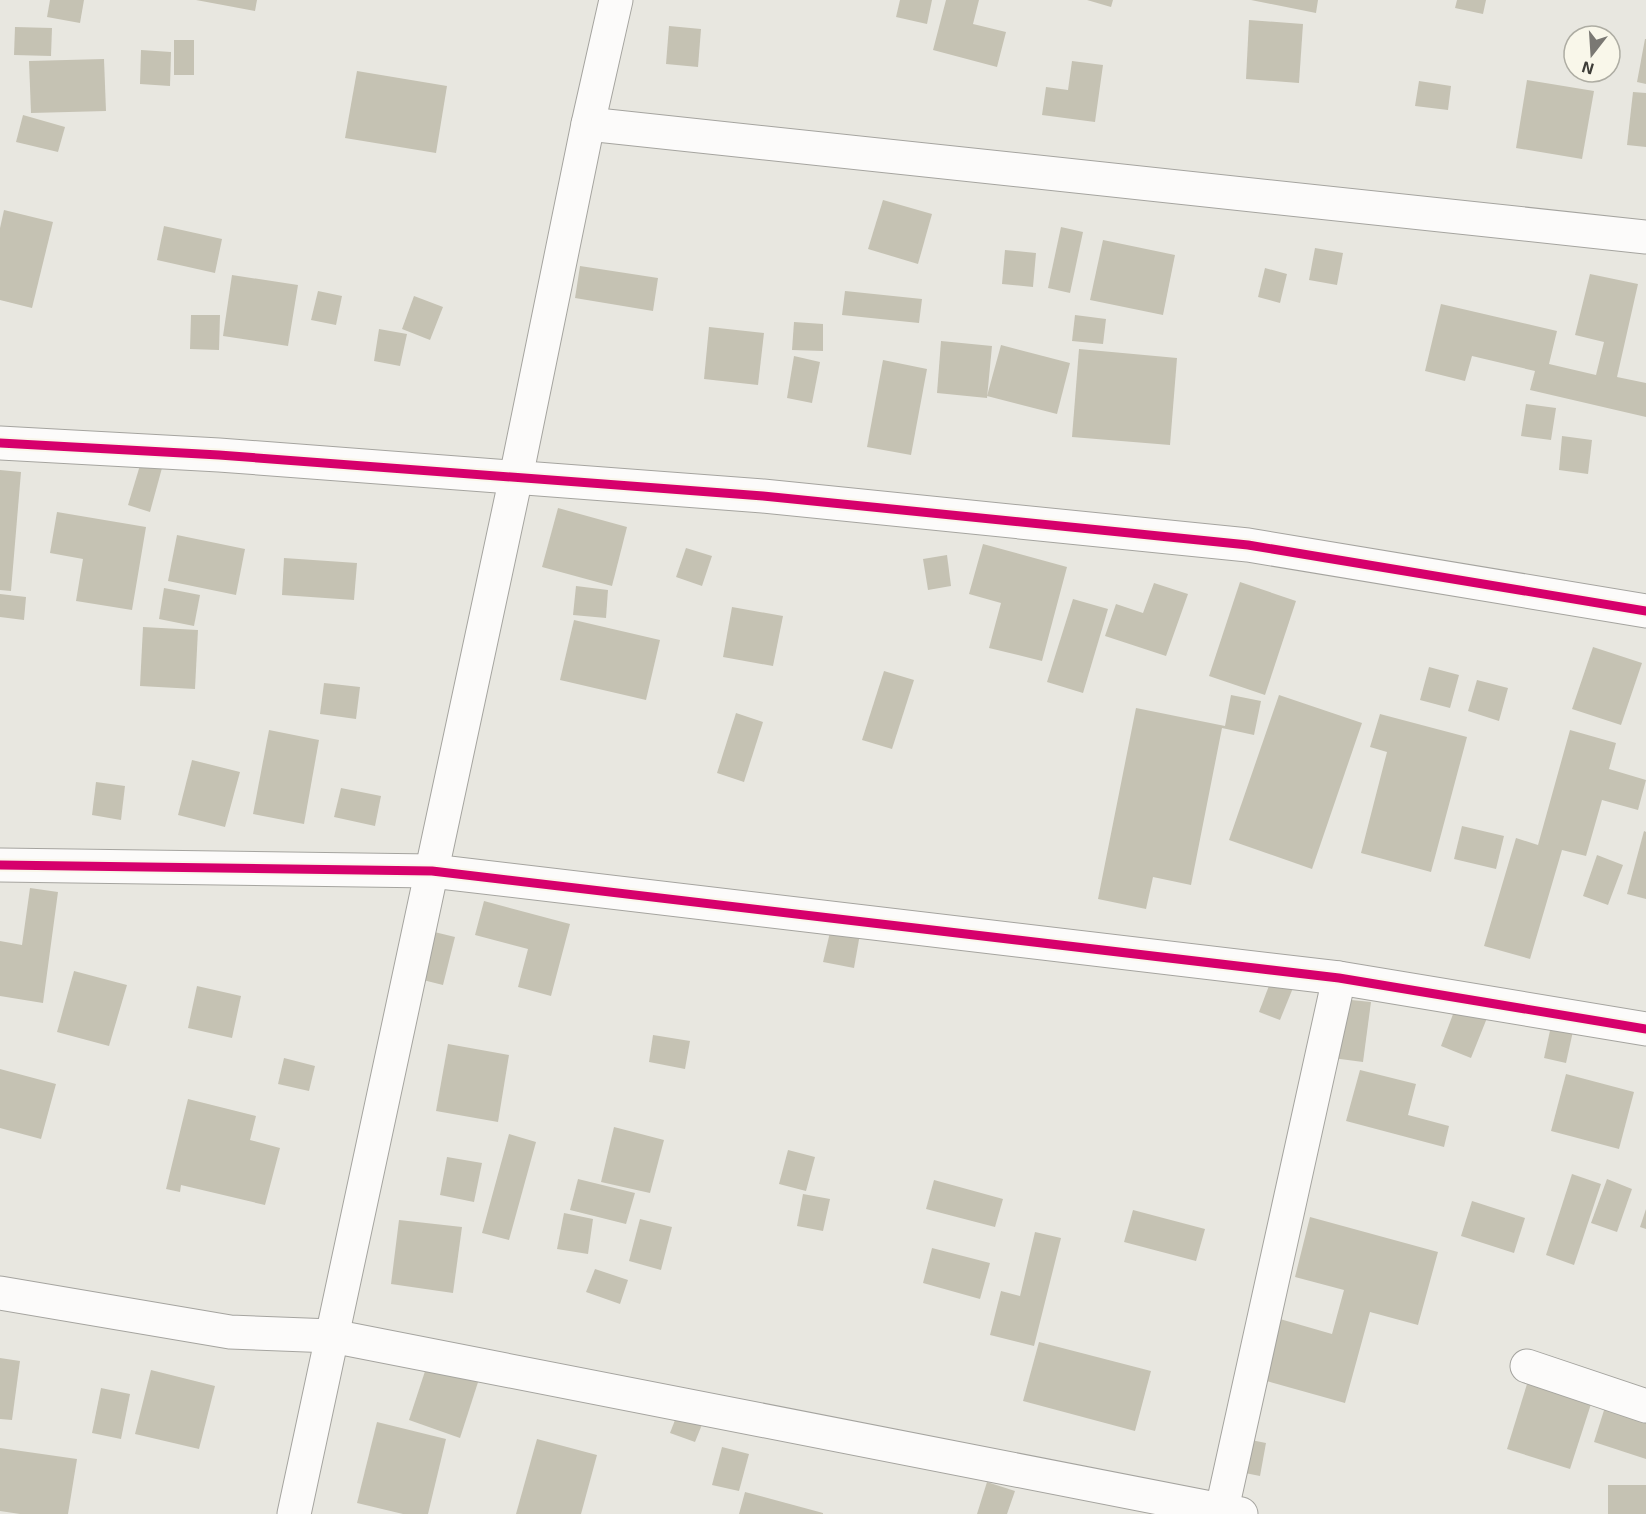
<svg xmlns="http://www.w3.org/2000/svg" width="1646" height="1514" viewBox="0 0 1646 1514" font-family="'Exo 2',sans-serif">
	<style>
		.building { fill: #c5c2b3 }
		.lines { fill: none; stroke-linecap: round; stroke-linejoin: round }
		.street-casing { stroke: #a5a49f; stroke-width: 35 }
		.street { stroke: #fcfbfa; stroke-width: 33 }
		.cycleway-casing { stroke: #f9f7ea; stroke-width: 13 }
		.cycleway { stroke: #d6006c; stroke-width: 9 }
	</style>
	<rect width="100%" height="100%" fill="#e8e7e0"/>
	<g class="building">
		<polygon points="50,0 84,0 80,23 47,17"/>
		<polygon points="196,0 257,0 255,11"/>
		<polygon points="900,0 932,0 927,24 896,17"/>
		<polygon points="946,0 979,0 973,24 1006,32 997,67 933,50"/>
		<polygon points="1087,0 1113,0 1111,7"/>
		<polygon points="1251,0 1318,0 1316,13"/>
		<polygon points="1457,0 1486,0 1483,14 1455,8"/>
		<polygon points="1249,20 1303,24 1299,83 1246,79"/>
		<polygon points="669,26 701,29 698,67 666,64"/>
		<polygon points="15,27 52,28 51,56 14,55"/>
		<polygon points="1645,39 1646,39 1646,84 1637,82"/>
		<rect x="174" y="40" width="20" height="35"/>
		<polygon points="141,50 171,52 170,86 140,84"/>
		<polygon points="104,59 106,111 31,113 29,61"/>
		<polygon points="1072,61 1103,65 1095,122 1042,115 1046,87 1068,90"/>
		<polygon points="357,71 447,86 436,153 345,138"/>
		<polygon points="1527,80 1594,91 1582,159 1516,148"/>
		<polygon points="1419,81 1451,86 1448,110 1415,106"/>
		<polygon points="1633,92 1646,93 1646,147 1627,145"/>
		<polygon points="23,115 65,127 58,152 16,142"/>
		<polygon points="883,200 932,214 918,264 868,249"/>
		<polygon points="4,210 53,222 32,308 0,300 0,228"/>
		<polygon points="164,226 222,239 215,273 157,260"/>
		<polygon points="1061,227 1083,232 1070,293 1048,288"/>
		<polygon points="1103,240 1175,255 1163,315 1090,300"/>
		<polygon points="1315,248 1343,253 1337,285 1309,280"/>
		<polygon points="1005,250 1036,253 1033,287 1002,284"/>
		<polygon points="580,266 658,278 653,311 575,298"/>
		<polygon points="1265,268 1287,274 1280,303 1258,297"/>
		<polygon points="1590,274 1638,284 1617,377 1646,383 1646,417 1530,390 1535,371 1472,356 1465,381 1425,371 1441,304 1557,331 1549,364 1596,375 1604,342 1575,335"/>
		<polygon points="232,275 298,285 288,346 223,336"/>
		<polygon points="318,291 342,296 336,325 311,320"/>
		<polygon points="845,291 922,299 919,323 842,315"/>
		<polygon points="414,296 443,307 430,340 402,329"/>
		<polygon points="191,315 220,315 219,350 190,349"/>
		<polygon points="1075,315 1106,319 1103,344 1072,341"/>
		<polygon points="794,322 823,324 823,351 792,350"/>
		<polygon points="709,327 764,333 758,385 704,379"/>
		<polygon points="379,329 407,334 400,366 374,361"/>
		<polygon points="941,341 992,346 987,398 937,393"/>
		<polygon points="1001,345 1070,363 1057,414 987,396"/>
		<polygon points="1079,349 1177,358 1170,445 1072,437"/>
		<polygon points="794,356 820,362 812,403 787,398"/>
		<polygon points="883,360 927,369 911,455 867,447"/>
		<polygon points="1526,404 1556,408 1551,440 1521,436"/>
		<polygon points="1562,436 1592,440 1588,474 1559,470"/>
		<polygon points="141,462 162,468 150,512 128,505"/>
		<polygon points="0,470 21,472 11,591 0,590"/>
		<polygon points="558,508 627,527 612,586 542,567"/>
		<polygon points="57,512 146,527 132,610 76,601 83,559 50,553"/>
		<polygon points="177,535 245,549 236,595 168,581"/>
		<polygon points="983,544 1067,567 1042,661 989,648 1001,603 969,594"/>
		<polygon points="686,548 712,556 702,586 676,577"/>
		<polygon points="947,555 951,586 928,590 923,559"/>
		<polygon points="284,558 357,563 354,600 282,595"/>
		<polygon points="1240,582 1296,601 1265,695 1209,676"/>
		<polygon points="1154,583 1188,594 1166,656 1105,636 1116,604 1143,613"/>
		<polygon points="576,586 608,590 606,618 573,615"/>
		<polygon points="164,588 200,595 194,626 159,619"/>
		<polygon points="0,594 26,597 24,620 0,617"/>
		<polygon points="1073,599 1108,609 1083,693 1047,682"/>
		<polygon points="732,607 783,616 773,666 723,657"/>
		<polygon points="574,620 660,640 646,700 560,680"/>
		<polygon points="143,627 198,630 195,689 140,686"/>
		<polygon points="1593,647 1642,663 1621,725 1572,709"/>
		<polygon points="1429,667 1459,675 1450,708 1420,700"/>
		<polygon points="884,671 914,680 892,749 862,740"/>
		<polygon points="1477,680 1508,688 1499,721 1468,711"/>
		<polygon points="324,683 360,687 356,719 320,714"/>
		<polygon points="1231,695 1261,701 1254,735 1222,728 1191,885 1153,877 1146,909 1098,899 1136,708 1225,726"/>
		<polygon points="1279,695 1362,723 1312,869 1229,840"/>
		<polygon points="736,713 763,722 744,782 717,773"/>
		<polygon points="1380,714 1467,737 1431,872 1361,853 1387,752 1370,747"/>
		<polygon points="269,730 319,740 304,824 253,814"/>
		<polygon points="1570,730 1616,743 1609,769 1646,780 1638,810 1602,800 1586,856 1562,850 1530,959 1484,946 1516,838 1538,845"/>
		<polygon points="192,760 240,772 225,827 178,815"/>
		<polygon points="96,782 125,786 121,820 92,815"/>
		<polygon points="341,788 381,796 375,826 334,817"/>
		<polygon points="1462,826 1504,836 1496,869 1454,859"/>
		<polygon points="1644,831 1646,832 1646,899 1627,894"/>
		<polygon points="1597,855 1623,865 1608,905 1583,896"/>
		<polygon points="30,888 58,892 43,1003 0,996 0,941 22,945"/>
		<polygon points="484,901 570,924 551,996 518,987 528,949 475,935"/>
		<polygon points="418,928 455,937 443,985 407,976"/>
		<polygon points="831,928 860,934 854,968 823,962"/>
		<polygon points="74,971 127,985 109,1046 57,1032"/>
		<polygon points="1273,975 1295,983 1280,1020 1259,1012"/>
		<polygon points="197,986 241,996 232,1038 188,1028"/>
		<polygon points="1332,998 1371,1002 1363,1062 1325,1057"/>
		<polygon points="1458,1001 1489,1013 1471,1058 1441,1046"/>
		<polygon points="1553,1017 1575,1022 1566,1063 1544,1058"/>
		<polygon points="653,1035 690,1041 685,1069 649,1062"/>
		<polygon points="448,1044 509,1055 498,1122 436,1111"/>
		<polygon points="284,1058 315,1066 309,1091 278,1084"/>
		<polygon points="0,1069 56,1084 41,1139 0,1128"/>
		<polygon points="1360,1070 1416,1084 1408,1115 1449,1126 1444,1147 1346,1121"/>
		<polygon points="1566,1074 1634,1092 1619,1149 1551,1131"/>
		<polygon points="188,1099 256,1116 250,1140 280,1148 265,1205 181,1185 180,1192 166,1189"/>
		<polygon points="614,1127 664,1140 650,1193 601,1182"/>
		<polygon points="509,1134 536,1142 509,1240 482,1233"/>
		<polygon points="788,1150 815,1157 806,1191 779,1184"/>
		<polygon points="447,1157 482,1163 474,1202 440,1195"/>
		<polygon points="1572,1174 1601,1184 1574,1265 1546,1255"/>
		<polygon points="578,1179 635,1193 626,1224 570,1210"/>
		<polygon points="1607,1179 1632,1189 1617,1232 1591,1223"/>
		<polygon points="934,1180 1003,1199 995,1227 926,1209"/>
		<polygon points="803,1194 830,1199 823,1231 797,1226"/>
		<polygon points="1472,1201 1525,1218 1514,1253 1461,1236"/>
		<polygon points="1646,1209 1646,1229 1640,1227"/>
		<polygon points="1133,1210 1205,1229 1196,1261 1124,1242"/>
		<polygon points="564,1213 593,1219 588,1254 557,1249"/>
		<polygon points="1310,1217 1438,1252 1418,1325 1370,1312 1345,1403 1256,1378 1273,1317 1332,1334 1344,1290 1295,1277"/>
		<polygon points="640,1219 672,1227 661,1270 629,1261"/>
		<polygon points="399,1220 462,1227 453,1293 391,1284"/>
		<polygon points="1035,1232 1061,1238 1034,1346 990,1335 1001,1291 1020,1296"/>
		<polygon points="932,1248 990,1263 980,1299 923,1283"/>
		<polygon points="595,1269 628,1280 620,1304 586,1292"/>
		<polygon points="1039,1342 1151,1371 1135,1431 1023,1401"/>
		<polygon points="0,1358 20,1361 12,1420 0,1419"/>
		<polygon points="429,1359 480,1376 460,1438 409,1420"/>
		<polygon points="151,1370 215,1386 199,1449 135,1434"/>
		<polygon points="1527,1384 1591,1404 1570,1469 1507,1449"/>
		<polygon points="101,1388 130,1394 121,1439 92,1433"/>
		<polygon points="682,1402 707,1412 695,1442 670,1433"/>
		<polygon points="1605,1407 1646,1421 1646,1459 1594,1442"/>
		<polygon points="377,1422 446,1439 428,1514 403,1514 357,1503"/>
		<polygon points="1241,1438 1266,1443 1260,1476 1235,1471"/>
		<polygon points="537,1439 597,1455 581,1514 516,1514"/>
		<polygon points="722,1447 749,1454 739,1491 712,1485"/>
		<polygon points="0,1448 77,1459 68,1514 20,1514 0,1511"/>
		<polygon points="987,1482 1015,1491 1007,1514 977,1514"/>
		<rect x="1608" y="1485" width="38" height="29"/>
		<polygon points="745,1492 823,1513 823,1514 739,1514"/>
	</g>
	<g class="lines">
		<defs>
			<g id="street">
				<polyline points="588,124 1646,237"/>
				<polyline points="0,443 219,455 763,496 1248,545 1646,611"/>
				<polyline points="0,865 432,871 1339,978 1646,1029"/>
				<polyline points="0,1293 230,1332 332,1336 1241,1514"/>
				<polyline points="1527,1366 1646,1406"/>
				<polyline points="1222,1509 1339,978"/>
				<polyline points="294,1514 516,477 588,124 616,0"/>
			</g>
		</defs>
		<use href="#street" class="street-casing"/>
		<use href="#street" class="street"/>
		<defs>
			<g id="cycleway">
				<polyline points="0,443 219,455 763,496 1248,545 1646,611"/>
				<polyline points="0,865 432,871 1339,978 1646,1029"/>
			</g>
		</defs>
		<use href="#cycleway" class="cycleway-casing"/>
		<use href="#cycleway" class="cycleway"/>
	</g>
	<g transform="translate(1592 54) rotate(197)"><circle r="28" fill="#f9f7ea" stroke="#aeada3" stroke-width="1.5"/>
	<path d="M0-4.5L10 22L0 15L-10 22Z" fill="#7a7873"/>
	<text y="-9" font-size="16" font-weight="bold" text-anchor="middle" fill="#3e3d38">N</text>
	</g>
</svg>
